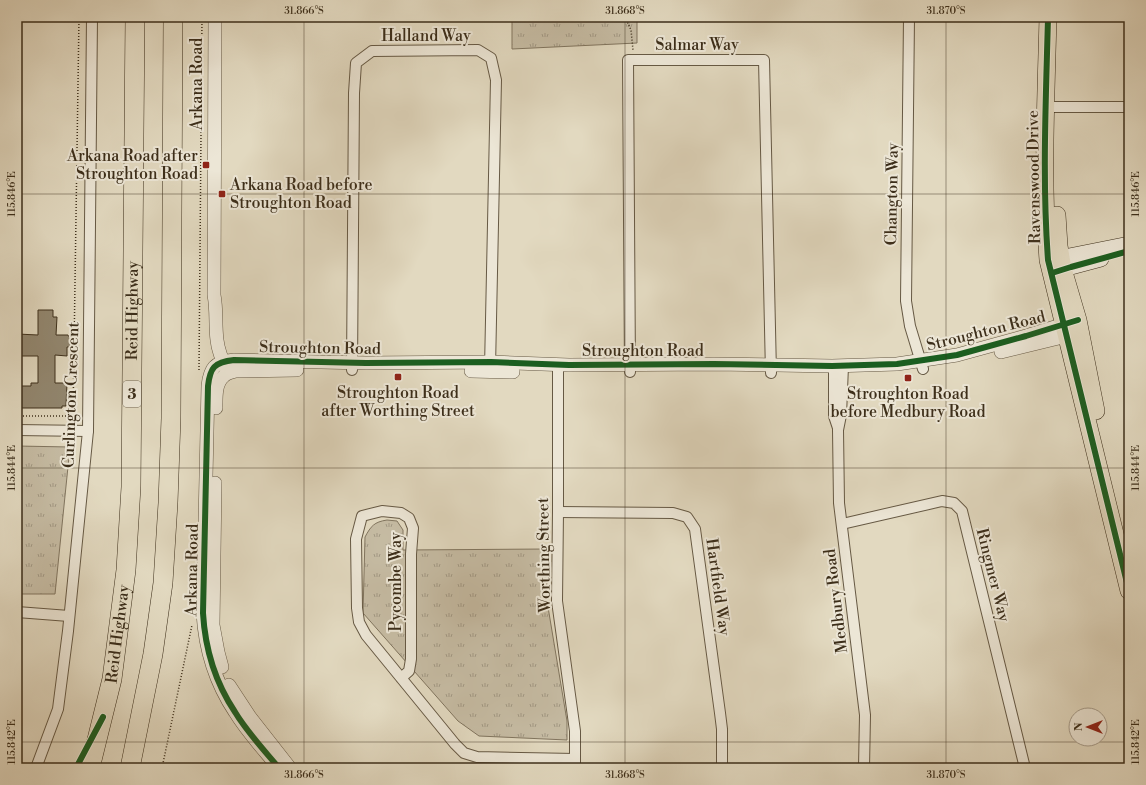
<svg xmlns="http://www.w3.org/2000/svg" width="1146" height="785" viewBox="0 0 1146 785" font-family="'Libre Bodoni',serif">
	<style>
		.park { fill: url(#park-tufts); stroke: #81755f }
		.building { fill: #928770; stroke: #3c2e1a }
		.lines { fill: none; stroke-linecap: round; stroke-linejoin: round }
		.minor-casing { stroke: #665944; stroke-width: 12 }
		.tertiary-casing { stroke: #665944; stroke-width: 14 }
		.secondary-casing { stroke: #3c2e1a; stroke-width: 16 }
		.primary-casing { stroke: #3c2e1a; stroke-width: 18 }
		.motorway-casing { stroke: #3c2e1a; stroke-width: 20 }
		.path { stroke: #3c2e1a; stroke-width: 1.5; stroke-dasharray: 1 2; stroke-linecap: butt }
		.minor { stroke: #ece6d6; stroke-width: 10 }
		.tertiary { stroke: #ece6d6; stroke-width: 13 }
		.secondary { stroke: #ece6d6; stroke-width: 15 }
		.primary { stroke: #e2d9c0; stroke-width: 17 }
		.motorway { stroke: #e2d9c0; stroke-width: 19 }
		.cycleway-casing { stroke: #ece6d6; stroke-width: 8 }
		.cycleway { stroke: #1b5e20; stroke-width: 6 }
		.ticks { fill: none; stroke: #3c2e1a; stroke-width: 1; stroke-opacity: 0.45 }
		.poi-dot { fill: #8f2418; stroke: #ece6d6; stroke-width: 1.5 }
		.labels { text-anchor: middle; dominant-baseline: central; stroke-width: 4; stroke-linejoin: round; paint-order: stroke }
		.shield { fill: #ece6d6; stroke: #716552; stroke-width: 1 }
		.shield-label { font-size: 15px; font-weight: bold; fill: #3c2e1a }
		.street-label { font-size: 16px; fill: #3c2e1a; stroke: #ece6d6 }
		.poi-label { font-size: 16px; fill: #3c2e1a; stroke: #ece6d6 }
		.neatline { fill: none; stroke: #3c2e1a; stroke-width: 1.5 }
		.ticks-label { font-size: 10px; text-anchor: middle; fill: #3c2e1a }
	</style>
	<defs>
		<pattern id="park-tufts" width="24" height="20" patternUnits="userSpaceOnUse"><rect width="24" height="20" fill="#c6bca4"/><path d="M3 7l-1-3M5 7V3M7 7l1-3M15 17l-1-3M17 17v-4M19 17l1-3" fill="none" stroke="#a29985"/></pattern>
	</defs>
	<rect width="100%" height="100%" fill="#e2d9c0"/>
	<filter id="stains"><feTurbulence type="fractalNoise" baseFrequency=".005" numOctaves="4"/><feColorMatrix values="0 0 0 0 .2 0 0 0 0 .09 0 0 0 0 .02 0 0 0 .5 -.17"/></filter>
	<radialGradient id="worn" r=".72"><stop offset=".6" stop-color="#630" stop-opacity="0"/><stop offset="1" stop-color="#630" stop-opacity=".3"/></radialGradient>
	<g class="park">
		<polygon points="512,17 637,17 637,43 512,49"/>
		<polygon points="17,446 70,447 55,594 17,594"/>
		<path d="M387,520l10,1 6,9v20l144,-1v52l20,120v19l-88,-4 -21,-15 -95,-108 2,-76c6,-11 9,-15 22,-17z"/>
	</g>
	<polygon class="building" points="38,310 53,310 53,317 57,317 56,335 68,335 69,337 70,336 70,347 67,347 67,356 55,355 55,383 67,383 66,406 62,406 62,408 17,408 17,390 18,390 18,386 31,386 31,383 38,383 38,356 21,356 21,354 17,354 17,334 38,335"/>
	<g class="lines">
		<defs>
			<g id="minor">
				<polyline points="909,17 906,301 910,326 923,369"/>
				<polyline points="1045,107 1129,107"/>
				<polyline points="558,364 558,512 557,601 575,731 575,768"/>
				<polyline points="834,366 834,416 838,428"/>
				<polyline points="843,366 841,415 838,430 839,503 865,715 864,768"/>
				<polyline points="352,370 354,93 356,63 372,51 478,50 491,58 496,80 490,368"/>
				<polyline points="630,372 628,60 764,60 771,373"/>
				<polyline points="17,430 88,431"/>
				<polyline points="558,512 673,513 687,517 695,529 720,713 722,729 722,768"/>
				<polyline points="842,524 942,501 954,503 962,511 1025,768"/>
				<polyline points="17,612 69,616"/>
				<polyline points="401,678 409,671 411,659 411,554 413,528 409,518 401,513 382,511 362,516 356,539 357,608 359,622 366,635 455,744 464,753 477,757 575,759"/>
				<polyline points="36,768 58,709 68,631 88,431 92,17"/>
			</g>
			<g id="tertiary">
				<path d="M215,17l-1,278c3,15 1,30 3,45 1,10 5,20 10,30"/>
				<polyline points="1001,352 1075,334"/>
				<polyline points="471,371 513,372"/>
				<path d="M216,408c0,-10 -1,-25 8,-32 3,-3 8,-4 12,-5l61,-1"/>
				<polyline points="215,483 213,625 218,652 222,667"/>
				<polyline points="229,685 250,717 290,768"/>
				<path d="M279,768c-15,-18 -32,-36 -44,-56 -20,-30 -30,-64 -32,-99l5,-227c2,-18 6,-24 26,-26l132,3 125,-1 78,3 145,-1 118,2 65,-2 60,-9 69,-19 45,-14"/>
			</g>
			<g id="secondary">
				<polyline points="1049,260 1129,244"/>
				<polyline points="1053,273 1071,267 1101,259"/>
			</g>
			<g id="primary">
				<path d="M1048,17c-2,81 -6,162 0,243l81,331"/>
				<polyline points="1057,215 1059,246 1063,269 1078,320 1096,411"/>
			</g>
			<g id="motorway">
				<path id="s1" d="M90,768l22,-89 14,-109 5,-83 4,-470"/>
				<polyline points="130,768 153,654 163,583 168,503 171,418 173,17"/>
			</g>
		</defs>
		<use href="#minor" class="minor-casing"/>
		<use href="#tertiary" class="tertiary-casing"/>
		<use href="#secondary" class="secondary-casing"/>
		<use href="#primary" class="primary-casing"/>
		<use href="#motorway" class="motorway-casing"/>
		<g class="path">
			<polyline points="625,17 631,30 633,50"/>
			<polyline points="199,370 202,17"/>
			<polyline points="17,416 73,416 79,17"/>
			<polyline points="162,768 192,625"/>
		</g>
		<use href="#minor" class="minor"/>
		<use href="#tertiary" class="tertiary"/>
		<use href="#secondary" class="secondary"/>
		<use href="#primary" class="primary"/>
		<use href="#motorway" class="motorway"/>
		<defs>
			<g id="cycleway">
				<path d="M1048,17c-2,81 -6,162 0,243l81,331"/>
				<polyline points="1052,273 1071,267 1129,251"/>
				<polyline points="76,768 103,717"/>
				<path d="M279,768c-15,-18 -32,-36 -44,-56 -20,-30 -30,-64 -32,-99l5,-227c2,-18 6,-24 26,-26l132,3 125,-1 78,3 145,-1 118,2 65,-2 60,-9 69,-19 52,-16"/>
			</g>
		</defs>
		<use href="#cycleway" class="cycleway-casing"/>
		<use href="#cycleway" class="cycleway"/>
	</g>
	<path class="ticks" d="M304,17v751M625,17v751M946,17v751M17,194h1112M17,468h1112M17,742h1112"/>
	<g class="poi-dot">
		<rect x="202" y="161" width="8" height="8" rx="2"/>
		<rect x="218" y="190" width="8" height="8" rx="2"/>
		<rect x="394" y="373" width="8" height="8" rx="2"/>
		<rect x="904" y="374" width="8" height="8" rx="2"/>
	</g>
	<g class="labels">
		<rect class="shield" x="123" y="381" width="18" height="26" rx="3"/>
		<g class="shield-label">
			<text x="132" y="394">3</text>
		</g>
		<g class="street-label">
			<text x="426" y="36">Halland Way</text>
			<text x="697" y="45">Salmar Way</text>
			<text transform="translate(197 84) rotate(-90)">Arkana Road</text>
			<text transform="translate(1034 177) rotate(-91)">Ravenswood Drive</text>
			<text transform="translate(892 194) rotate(-89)">Changton Way</text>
			<text stroke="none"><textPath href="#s1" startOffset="461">Reid Highway</textPath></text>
			<text transform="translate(986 331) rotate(-14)">Stroughton Road</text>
			<text transform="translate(320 348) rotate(1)">Stroughton Road</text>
			<text x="643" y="351">Stroughton Road</text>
			<text transform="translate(71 395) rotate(-88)">Curlington Crescent</text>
			<text transform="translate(544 555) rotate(-91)">Worthing Street</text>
			<text transform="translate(192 570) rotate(-89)">Arkana Road</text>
			<text transform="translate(993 575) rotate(76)">Ringmer Way</text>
			<text transform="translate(396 582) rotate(-90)">Pycombe Way</text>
			<text transform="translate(718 587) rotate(82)">Hartfield Way</text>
			<text transform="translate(836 601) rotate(-97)">Medbury Road</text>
			<text stroke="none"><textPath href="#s1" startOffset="137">Reid Highway</textPath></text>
		</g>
		<g class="poi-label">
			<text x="198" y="156" text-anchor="end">Arkana Road after<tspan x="198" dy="18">Stroughton Road</tspan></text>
			<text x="230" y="185" text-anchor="start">Arkana Road before<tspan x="230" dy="18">Stroughton Road</tspan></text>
			<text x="398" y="393">Stroughton Road<tspan x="398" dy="18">after Worthing Street</tspan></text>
			<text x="908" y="394">Stroughton Road<tspan x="908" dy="18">before Medbury Road</tspan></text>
		</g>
	</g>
	<rect width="1146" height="785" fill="none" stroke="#e2d9c0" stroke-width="44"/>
	<g transform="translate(1088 727) rotate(270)"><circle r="19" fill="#ece6d6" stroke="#a69c8b"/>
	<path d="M0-3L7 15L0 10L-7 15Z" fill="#8f2418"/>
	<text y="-6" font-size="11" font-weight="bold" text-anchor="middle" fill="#3c2e1a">N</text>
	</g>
	<rect x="22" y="22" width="1102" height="741" class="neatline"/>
	<g class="ticks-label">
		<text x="304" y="14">31.866°S</text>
		<text x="625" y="14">31.868°S</text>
		<text x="946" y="14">31.870°S</text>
		<text transform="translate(1135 194) rotate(-90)" y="4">115.846°E</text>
		<text transform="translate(11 194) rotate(-90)" y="4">115.846°E</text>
		<text transform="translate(1135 468) rotate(-90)" y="4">115.844°E</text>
		<text transform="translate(11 468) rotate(-90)" y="4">115.844°E</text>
		<text transform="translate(1135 742) rotate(-90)" y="4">115.842°E</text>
		<text transform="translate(11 742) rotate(-90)" y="4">115.842°E</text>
		<text x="304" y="778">31.866°S</text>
		<text x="625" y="778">31.868°S</text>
		<text x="946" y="778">31.870°S</text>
	</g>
	<rect width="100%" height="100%" filter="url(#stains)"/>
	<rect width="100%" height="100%" fill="url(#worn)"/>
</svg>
